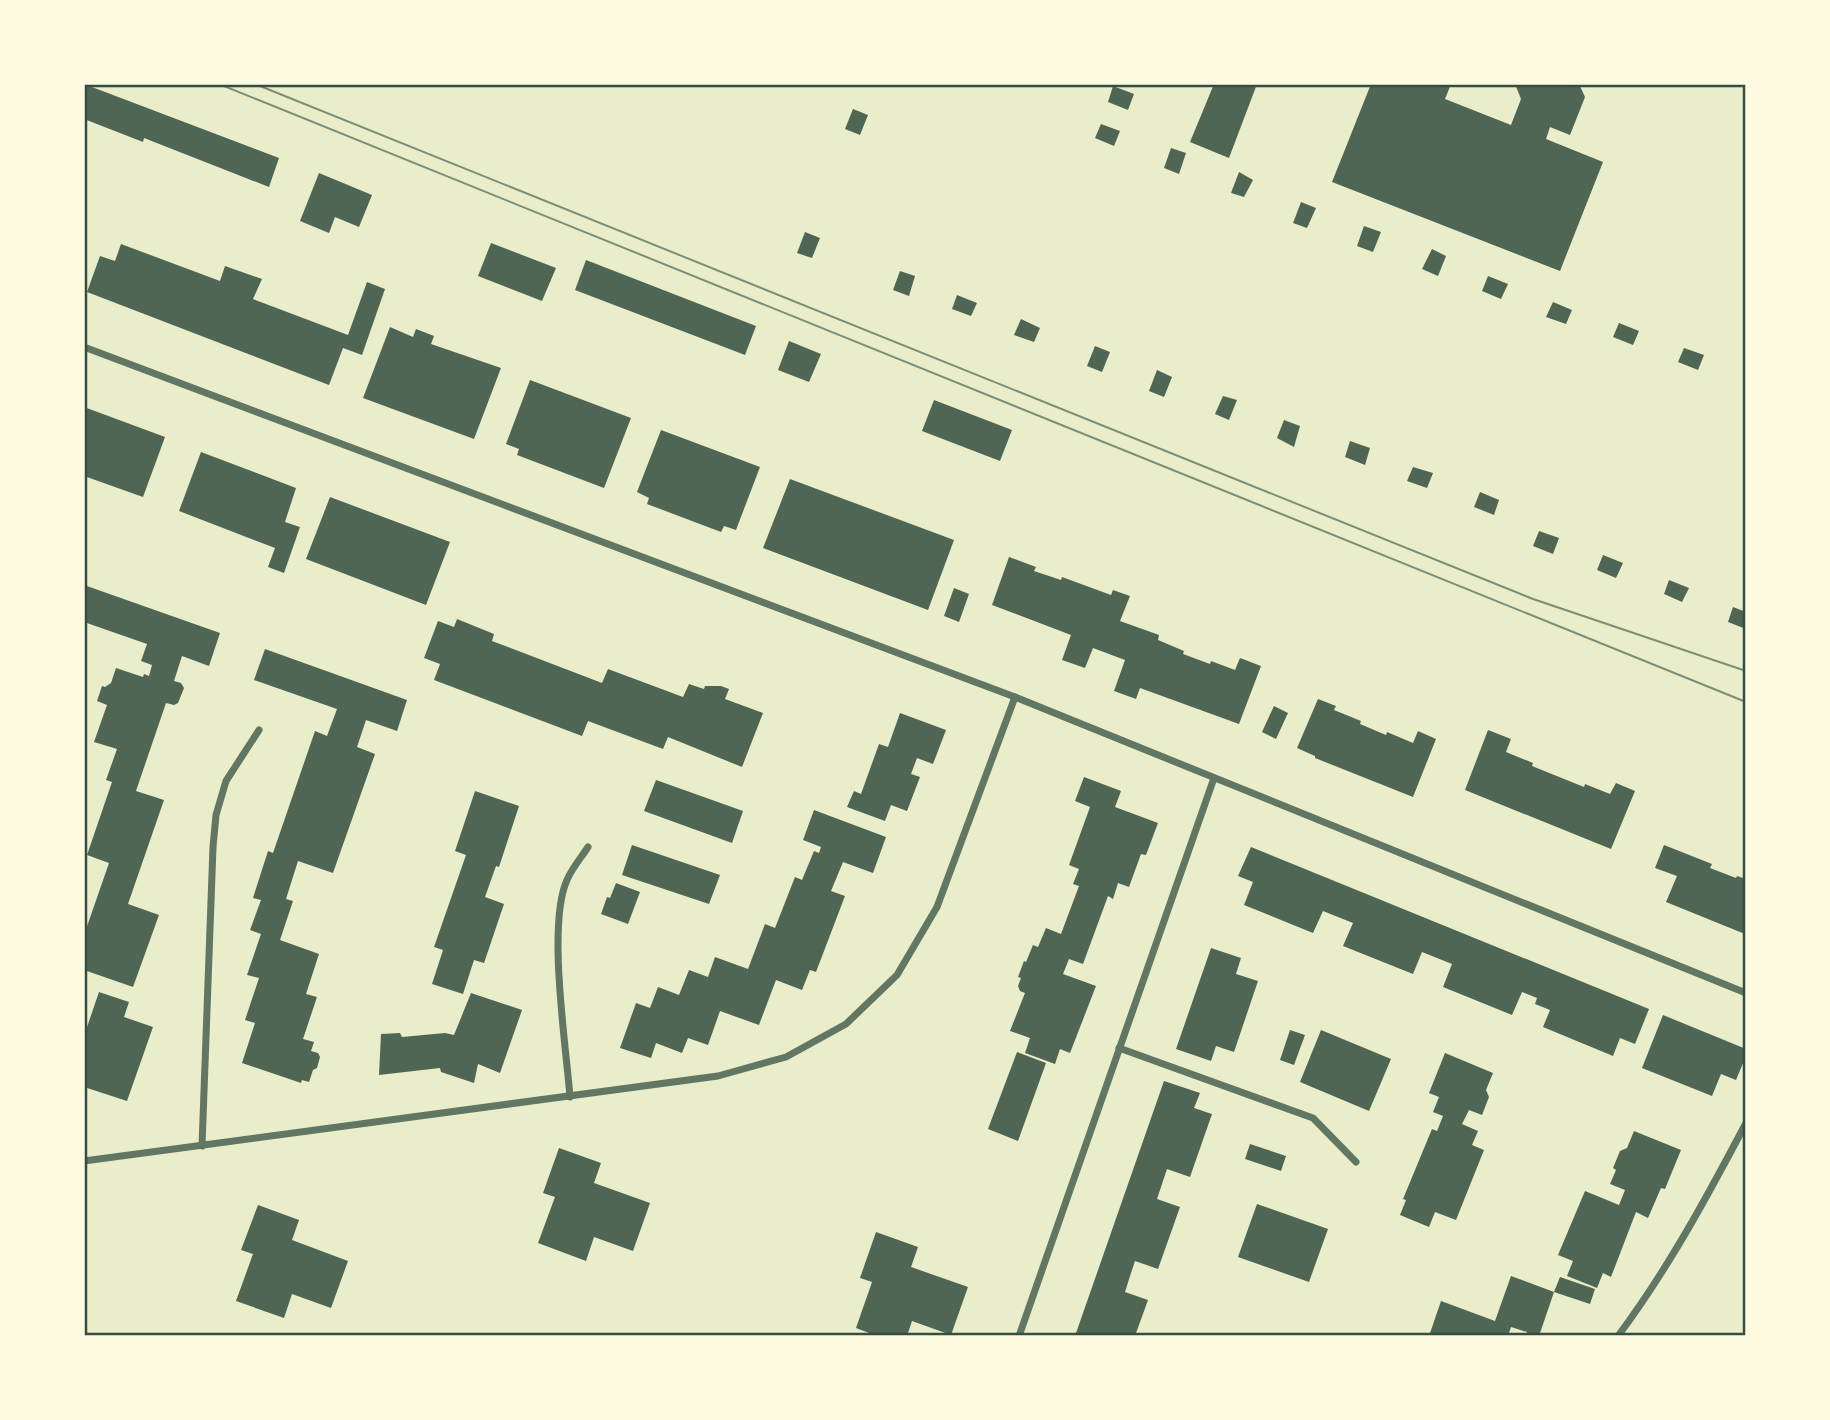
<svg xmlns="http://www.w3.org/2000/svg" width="1830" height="1420" viewBox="0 0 1830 1420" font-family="Rubik,sans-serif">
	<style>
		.building { fill: #4f6655 }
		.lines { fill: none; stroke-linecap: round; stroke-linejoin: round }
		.minor { stroke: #617663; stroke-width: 7 }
		.tram { stroke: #7c8e77; stroke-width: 2 }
		.neatline { fill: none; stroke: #344e41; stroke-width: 2.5 }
	</style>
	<rect width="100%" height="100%" fill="#e9edc9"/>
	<g class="building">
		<polygon points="84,84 279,158 269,187 144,138 143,142 84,119"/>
		<polygon points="1214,84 1257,84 1229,158 1190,142"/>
		<polygon points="1371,84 1451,84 1445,99 1511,125 1521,99 1515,84 1579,84 1585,97 1570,135 1550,127 1546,139 1603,162 1560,271 1332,182"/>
		<polygon points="1113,86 1134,94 1128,110 1108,102"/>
		<polygon points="853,109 868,115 860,135 845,129"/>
		<polygon points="1101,124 1120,131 1114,146 1095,138"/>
		<polygon points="1171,148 1186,153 1179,174 1164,168"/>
		<polygon points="1239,172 1253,180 1244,197 1231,193"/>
		<polygon points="319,173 372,195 359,227 335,217 329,233 300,221"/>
		<polygon points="1301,202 1316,208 1307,228 1293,223"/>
		<polygon points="1364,226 1381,232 1373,252 1357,246"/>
		<polygon points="805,232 820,238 812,258 797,253"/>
		<polygon points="491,243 556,268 542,301 478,276"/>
		<polygon points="121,244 220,281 225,266 262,279 253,299 348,335 367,282 385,289 362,355 343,348 329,385 87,292 100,256 115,261"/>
		<polygon points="1432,249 1446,256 1438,276 1422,269"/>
		<polygon points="586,260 756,326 745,355 575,290"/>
		<polygon points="900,271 915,276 909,296 893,290"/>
		<polygon points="1488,276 1508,284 1501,299 1482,291"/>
		<polygon points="957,295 977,303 971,316 952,309"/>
		<polygon points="1553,302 1572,310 1566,324 1546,317"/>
		<polygon points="1021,319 1040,328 1034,342 1014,335"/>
		<polygon points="1619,323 1639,331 1633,345 1613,337"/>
		<polygon points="390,327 413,337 416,329 434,336 431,344 501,368 474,439 363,398"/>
		<polygon points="789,341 821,354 809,382 778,370"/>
		<polygon points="1095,346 1110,352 1102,372 1087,366"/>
		<polygon points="1684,348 1704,355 1698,370 1678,362"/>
		<polygon points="1157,370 1172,377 1164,397 1149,391"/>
		<polygon points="530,380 631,418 604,488 517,455 519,449 506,444"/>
		<polygon points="1223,396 1237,400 1229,420 1215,414"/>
		<polygon points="934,400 1012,430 1000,461 922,431"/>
		<polygon points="84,407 165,437 143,497 84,476"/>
		<polygon points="1284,420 1300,426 1294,447 1277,438"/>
		<polygon points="661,430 760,467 736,530 724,526 721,532 647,504 649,498 637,492"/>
		<polygon points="1350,441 1370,448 1365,465 1345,457"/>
		<polygon points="201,452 296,488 285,522 300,527 284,573 268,567 275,548 179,511"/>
		<polygon points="1413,467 1433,473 1427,488 1407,481"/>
		<polygon points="790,479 954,540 928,610 763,548"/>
		<polygon points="1480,492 1499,500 1494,515 1474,507"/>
		<polygon points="330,497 450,542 426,605 306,559"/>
		<polygon points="1539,531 1559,538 1553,554 1533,546"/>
		<polygon points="1603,555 1623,563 1616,578 1597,570"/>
		<polygon points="1009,557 1036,567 1034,571 1061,580 1062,577 1111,595 1113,590 1130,596 1120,621 1159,635 1158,640 1184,651 1183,654 1210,664 1211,661 1235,670 1240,658 1261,666 1239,724 1140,688 1136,699 1114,691 1125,660 1093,648 1085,668 1062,660 1071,635 992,605"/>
		<polygon points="1669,580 1689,588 1682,602 1664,594"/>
		<polygon points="84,585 220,633 209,666 182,656 174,681 181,683 184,688 178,703 174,705 166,703 136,791 164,800 128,904 159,915 133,987 84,970 84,935 109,863 87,855 112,782 106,780 117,749 94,742 107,705 97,701 102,686 105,687 111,683 116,668 143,677 144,674 149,676 152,665 141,661 147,644 84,622"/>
		<polygon points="954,588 969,594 959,622 944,616"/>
		<polygon points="1733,607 1746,612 1746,629 1728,622"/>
		<polygon points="457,619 494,634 492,641 602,683 608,669 683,697 689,684 704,689 705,686 721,686 729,689 725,699 763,713 742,767 668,737 663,749 588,721 582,736 434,680 440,664 424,658 438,621 454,627"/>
		<polygon points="265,649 407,700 397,731 366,720 357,747 375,754 333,873 298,861 286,899 293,901 280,940 319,954 306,994 317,997 303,1039 314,1042 311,1051 318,1053 320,1057 317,1068 313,1070 309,1082 302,1080 301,1083 242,1063 255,1023 245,1020 259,978 247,975 261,934 250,930 261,900 253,898 268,851 273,853 315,731 327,736 337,709 254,680"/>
		<polygon points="1318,699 1336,706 1334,710 1361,721 1360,724 1386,735 1387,732 1413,743 1418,731 1436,739 1413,797 1315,758 1315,756 1297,748"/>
		<polygon points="1274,706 1288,713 1276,739 1262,732"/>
		<polygon points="900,713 946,730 933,764 917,758 911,774 920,777 907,811 891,805 885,821 847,807 854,791 861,794 879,744 888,747"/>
		<polygon points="1488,730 1511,739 1506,752 1533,763 1532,766 1584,787 1585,784 1610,794 1616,783 1635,791 1611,849 1465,790"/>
		<polygon points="1084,777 1121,791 1115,807 1158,823 1146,855 1141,854 1129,887 1118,883 1113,899 1108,896 1083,964 1069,959 1063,974 1096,986 1070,1053 1060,1049 1055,1064 1025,1053 1030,1038 1010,1031 1025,993 1020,991 1018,986 1021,978 1018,977 1024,961 1026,962 1033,945 1038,947 1046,928 1061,934 1079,886 1073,884 1079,869 1069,865 1090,807 1075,801"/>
		<polygon points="656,780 743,811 732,843 644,811"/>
		<polygon points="475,791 519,806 499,867 496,866 485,897 504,904 484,963 474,960 463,994 432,984 443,950 434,947 466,855 455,851"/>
		<polygon points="814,810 886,837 873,873 843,862 831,891 845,896 816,972 810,970 802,990 776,980 759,1025 720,1011 708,1045 688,1038 682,1053 656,1043 651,1058 620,1048 636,1003 650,1008 658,987 679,995 689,970 708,977 715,957 748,969 765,924 775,928 795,877 802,880 814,851 819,853 821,847 803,840"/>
		<polygon points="632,845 720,875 709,904 622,875"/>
		<polygon points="1664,845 1712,864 1710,868 1736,878 1737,876 1746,879 1745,934 1666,902 1677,876 1655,868"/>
		<polygon points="1251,847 1649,1009 1635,1044 1620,1038 1613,1056 1543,1027 1550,1010 1535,1004 1537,998 1522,992 1512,1015 1443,987 1452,964 1422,952 1413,974 1343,946 1353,923 1323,911 1313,933 1244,905 1253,882 1238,876"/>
		<polygon points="616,883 640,892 628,924 601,914 607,897 610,898"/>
		<polygon points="1211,948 1241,958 1236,974 1258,981 1234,1052 1216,1046 1211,1061 1176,1049"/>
		<polygon points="99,992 129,1002 124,1017 153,1027 127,1101 84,1087 84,1036"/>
		<polygon points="471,993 522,1010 500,1073 478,1064 474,1083 441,1072 440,1068 379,1075 381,1034 400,1033 402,1037 445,1033 454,1035"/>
		<polygon points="1663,1015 1746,1049 1746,1056 1736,1080 1721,1074 1712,1096 1642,1068"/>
		<polygon points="1290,1030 1305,1035 1294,1065 1280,1060"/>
		<polygon points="1321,1030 1391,1059 1369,1111 1300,1082"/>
		<polygon points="1017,1052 1046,1063 1018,1141 988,1129"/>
		<polygon points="1445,1053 1493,1073 1486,1090 1489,1097 1482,1115 1469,1110 1462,1124 1478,1131 1472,1145 1484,1150 1456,1220 1435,1212 1429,1227 1400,1215 1406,1200 1403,1199 1432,1129 1437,1131 1443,1116 1433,1112 1439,1097 1429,1093"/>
		<polygon points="1164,1081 1200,1093 1194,1108 1212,1114 1190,1177 1167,1169 1157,1199 1180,1207 1158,1269 1135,1261 1130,1276 1125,1292 1148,1300 1135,1336 1075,1336"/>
		<polygon points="1634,1131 1681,1150 1665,1189 1661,1188 1648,1218 1636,1212 1611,1277 1603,1273 1597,1288 1567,1276 1573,1261 1558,1255 1585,1191 1619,1205 1625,1190 1610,1184 1616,1170 1613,1168 1620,1151 1627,1148"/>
		<polygon points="1250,1144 1286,1156 1281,1171 1245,1159"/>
		<polygon points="559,1148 601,1163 594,1183 650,1203 633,1251 594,1237 586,1261 538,1243 555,1197 543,1193"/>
		<polygon points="1257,1204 1328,1229 1309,1282 1238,1257"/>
		<polygon points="258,1205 299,1220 292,1240 348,1261 331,1308 292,1294 284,1318 236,1301 253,1254 241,1250"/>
		<polygon points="876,1232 918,1247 911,1267 968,1287 951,1335 912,1321 907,1336 877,1336 856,1328 872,1282 860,1278"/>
		<polygon points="1511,1276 1554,1292 1539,1336 1526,1336 1527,1332 1511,1327 1508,1336 1429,1336 1441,1301 1495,1321"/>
		<polygon points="1560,1277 1595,1289 1590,1304 1554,1292"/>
	</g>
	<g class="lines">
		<g class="minor">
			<polyline points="84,347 1015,697 1746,993"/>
			<polyline points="1119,1048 1313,1118 1356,1162"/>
			<path d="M570,1097c-4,-52 -23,-173 -3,-217 5,-12 14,-22 21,-33"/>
			<polyline points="202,1146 213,847 216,815 226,781 259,730"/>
			<polyline points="84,1161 718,1076 786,1057 846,1024 897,975 937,907 1015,697"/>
			<polyline points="1019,1336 1214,778"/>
			<path d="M1618,1336c50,-67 89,-139 128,-213"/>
		</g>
		<g class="tram">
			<polyline points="219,84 1746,702"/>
			<polyline points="255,84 1533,599 1746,671"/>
		</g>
	</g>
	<rect width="1830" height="1420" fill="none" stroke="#fefae0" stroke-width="172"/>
	<rect x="86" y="86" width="1658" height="1248" class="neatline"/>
</svg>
